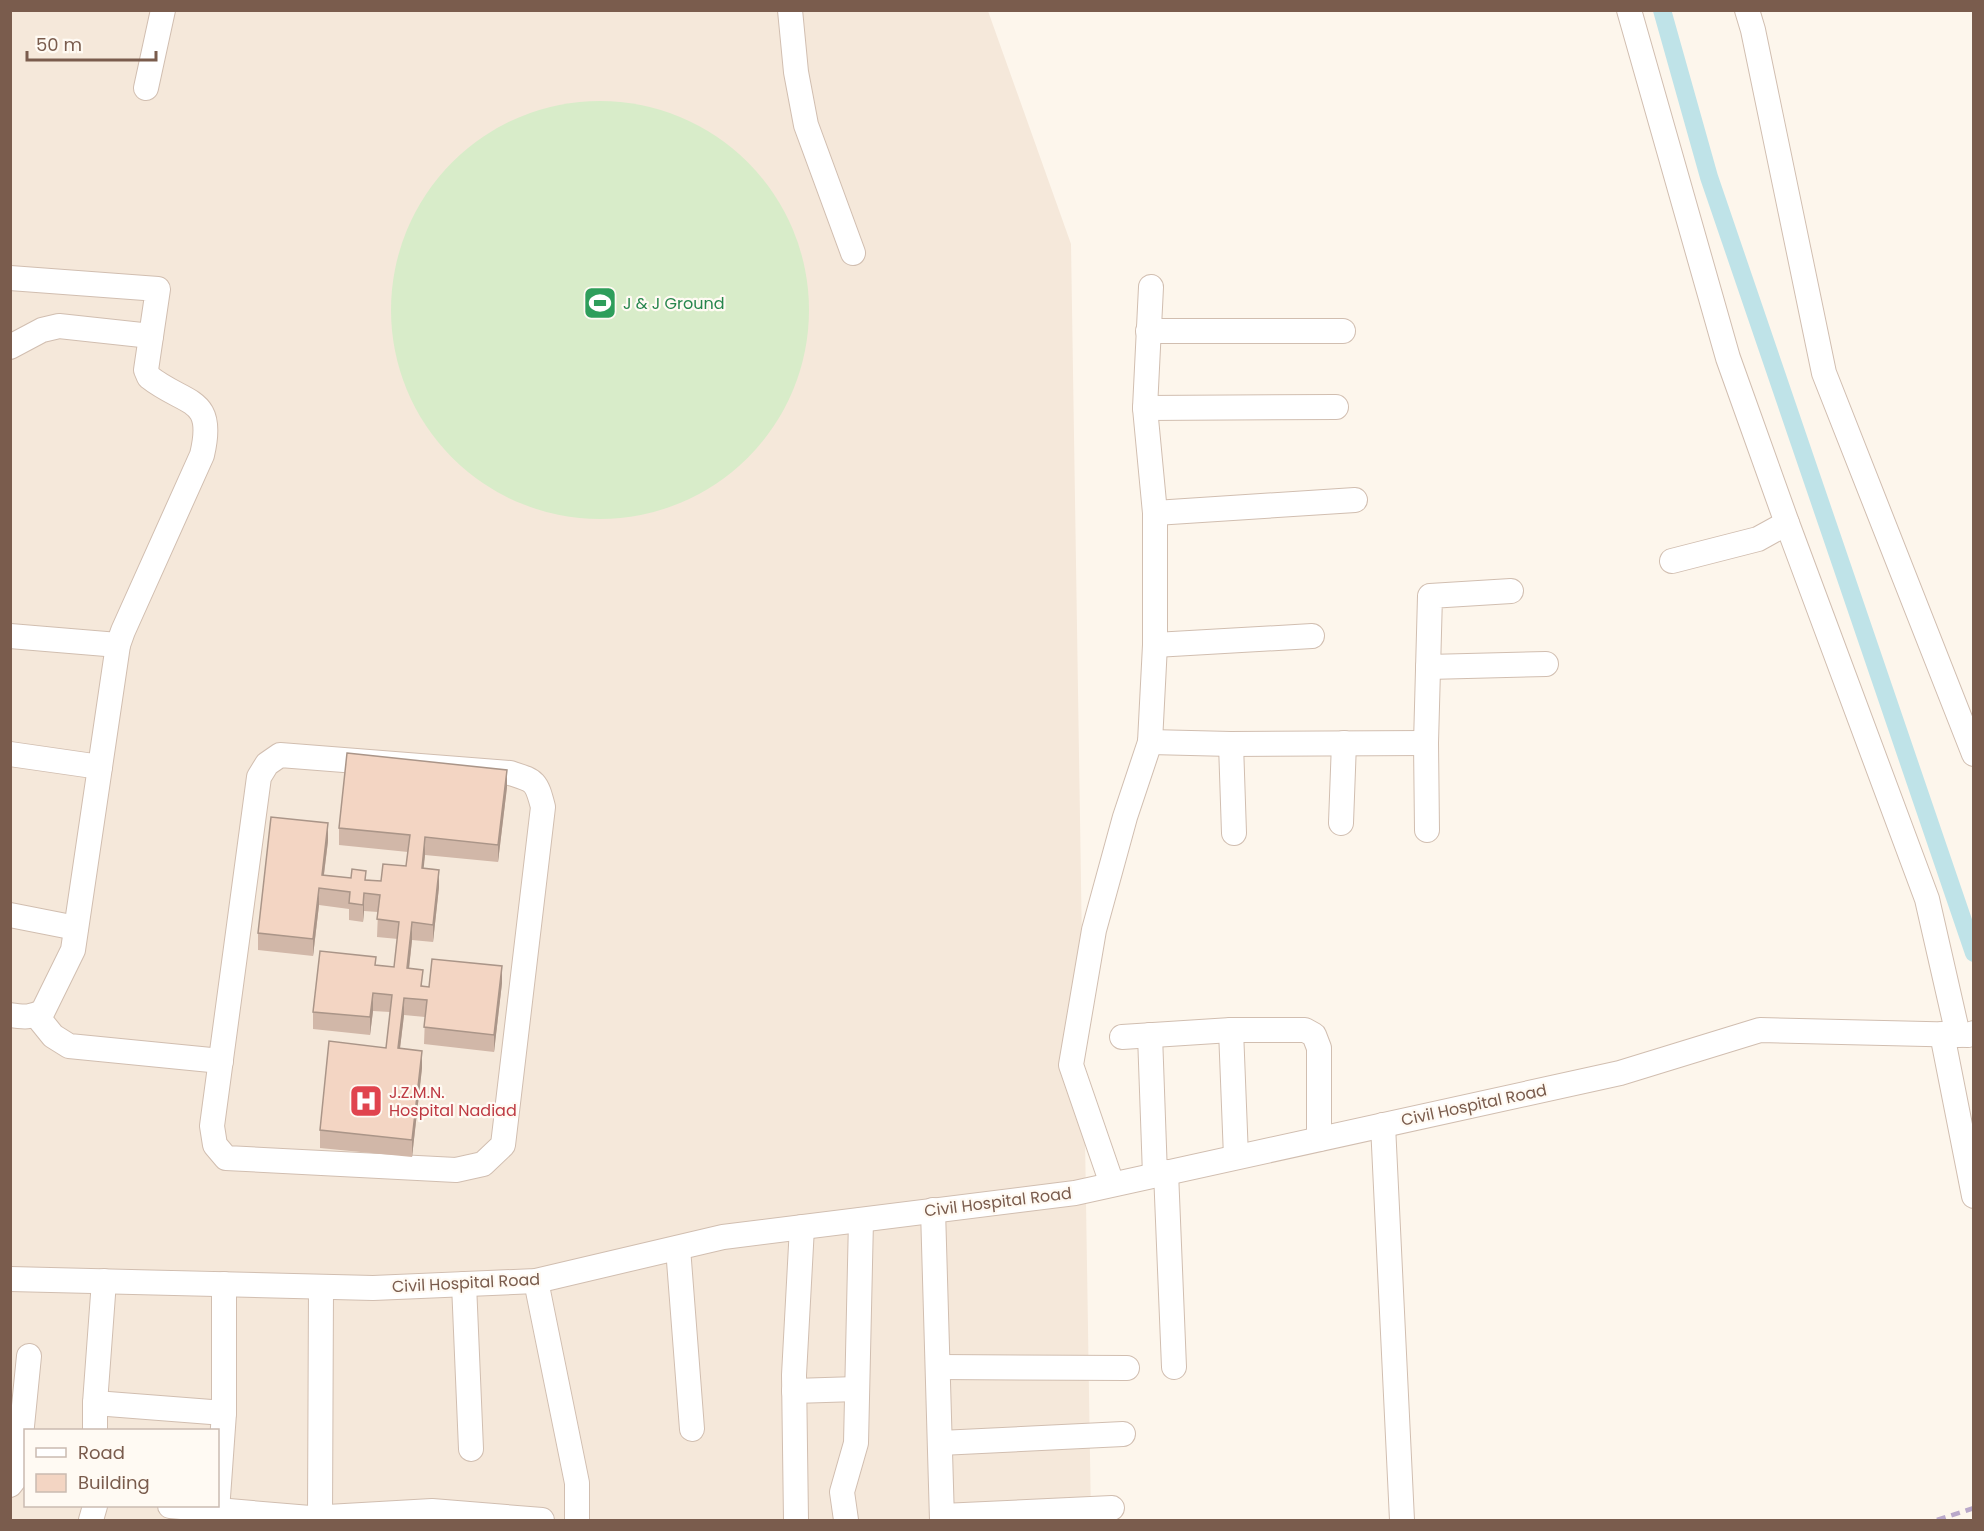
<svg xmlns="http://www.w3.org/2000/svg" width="1984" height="1531" viewBox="0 0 1984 1531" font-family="Poppins,sans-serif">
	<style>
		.residential { fill: #f5e8da; fill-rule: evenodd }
		.green { fill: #d8ecc9 }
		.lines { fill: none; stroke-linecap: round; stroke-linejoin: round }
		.canal { stroke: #bfe3e8; stroke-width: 18 }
		.minor-casing { stroke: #d1beb0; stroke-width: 26 }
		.minor { stroke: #fff; stroke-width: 24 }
		.rail { stroke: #b9a8c9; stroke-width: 4.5; stroke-dasharray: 9 6; stroke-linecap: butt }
		.wall { fill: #d1b7a8 }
		.shaded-wall { fill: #aa9588 }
		.building { fill: #f3d5c3; stroke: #aa9588; stroke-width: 1.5 }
		.labels { text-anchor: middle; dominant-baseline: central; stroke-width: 4.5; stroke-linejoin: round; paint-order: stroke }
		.leisure-label { font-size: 16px; fill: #27864d; stroke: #fffaf3; text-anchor: start }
		.health-label { font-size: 16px; fill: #be3a42; stroke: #fffaf3; text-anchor: start }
		.street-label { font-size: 16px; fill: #7a5c4d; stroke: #fffaf3 }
	</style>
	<rect width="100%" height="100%" fill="#fdf6ec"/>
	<path class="residential" d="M10,11h978l83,233 20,1276h-1080zM26,1430h192v76h-192z"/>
	<circle class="green" cx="600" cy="310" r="209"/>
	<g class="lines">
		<polyline class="canal" points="1662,10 1709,177 1974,953"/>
		<defs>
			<g id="minor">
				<polyline points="790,10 796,72 806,125 853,253"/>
				<polyline points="1629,10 1728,358 1787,523 1927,899 1958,1035"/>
				<polyline points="1747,10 1753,30 1824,373 1974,754"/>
				<polyline points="146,88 163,10"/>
				<path d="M10,278l148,11 -12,81 3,7c37,29 67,19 53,78l-79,176 -5,14 -45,305 -30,61c-11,7 -20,6 -33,4"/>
				<polyline points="1148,331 1343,331"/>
				<polyline points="10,347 42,330 59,326 151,336"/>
				<polyline points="1145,408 1336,407"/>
				<polyline points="1155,513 1355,500"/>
				<polyline points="1672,561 1758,539 1787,523"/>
				<polyline points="10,636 118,645"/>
				<polyline points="1155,645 1312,636"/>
				<polyline points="1428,667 1546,664"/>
				<polyline points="1150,742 1231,744 1426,743"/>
				<polyline points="1231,744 1234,833"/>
				<polyline points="10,754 100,767"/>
				<path d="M280,755l230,18c25,8 26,7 33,34l-40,338 -20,19 -27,6 -230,-12 -11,-13 -3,-19 47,-349 8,-13z"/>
				<polyline points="1341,823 1344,743"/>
				<polyline points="1427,830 1426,743 1430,596 1511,591"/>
				<polyline points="10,915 76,928"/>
				<polyline points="36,1015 53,1036 69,1046 221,1061"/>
				<polyline points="1231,1030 1236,1157"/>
				<polyline points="1942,1034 1974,1196"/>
				<polyline points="1150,1035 1155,1175"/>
				<polyline points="1122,1037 1231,1030 1305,1030 1314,1035 1319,1048 1319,1139"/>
				<polyline points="1383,1125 1402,1520"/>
				<polyline points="1166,1172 1174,1367"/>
				<polyline points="1112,1184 1071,1065 1094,930 1125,817 1150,742 1155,645 1155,513 1145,408 1151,287"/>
				<polyline points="933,1210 942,1520"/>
				<polyline points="678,1248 692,1429"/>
				<polyline points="10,1279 373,1288 536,1281 723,1237 1075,1193 1620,1073 1760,1030 1968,1035 1974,1033"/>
				<polyline points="536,1281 577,1483 577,1520"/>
				<polyline points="464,1284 471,1449"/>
				<polyline points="938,1367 1127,1368"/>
				<polyline points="794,1391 857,1389"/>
				<polyline points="95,1403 224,1413"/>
				<polyline points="95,1430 95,1403 104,1281"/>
				<polyline points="940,1443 1123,1434"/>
				<polyline points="10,1485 17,1476 29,1356"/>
				<polyline points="170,1506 310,1518 432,1511 542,1520"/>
				<polyline points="217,1511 224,1413 224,1284"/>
				<polyline points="942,1516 1112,1508"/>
				<polyline points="320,1517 321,1287"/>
				<polyline points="91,1520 95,1506"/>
				<polyline points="796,1520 794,1375 802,1227"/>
				<polyline points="846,1520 842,1492 856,1443 861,1220"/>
			</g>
		</defs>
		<use href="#minor" class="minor-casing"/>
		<use href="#minor" class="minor"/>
		<g class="rail">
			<polyline points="1937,1520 1974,1508"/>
			<polyline points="1972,1520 1974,1520"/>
		</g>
	</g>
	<polygon class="wall" points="507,787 498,862 425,855 423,868 439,887 433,942 412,940 409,969 423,986 429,987 502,983 494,1052 424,1044 425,1017 404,1015 400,1048 422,1068 412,1157 320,1148 320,1130 386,1048 390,1012 373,1011 370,1035 313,1029 313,1012 376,965 394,967 398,939 377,937 378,912 364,911 363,922 349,920 349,909 319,905 313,956 258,950 258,933 328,841 324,875 381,881 406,866 408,852 339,845 339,828"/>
	<g class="shaded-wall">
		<polygon points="507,770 507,787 498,862 498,845"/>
		<polygon points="328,823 328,841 322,889 322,875"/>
		<polygon points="425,837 425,855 422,885 422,868"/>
		<polygon points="439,870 439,887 433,942 433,925"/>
		<polygon points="319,888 319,905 313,956 313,939"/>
		<polygon points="364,893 364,911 363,922 363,905"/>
		<polygon points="412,922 412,940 407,986 407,968"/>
		<polygon points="502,966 502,983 494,1052 494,1035"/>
		<polygon points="373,993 373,1011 370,1035 370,1017"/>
		<polygon points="404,998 404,1015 398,1065 398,1048"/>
		<polygon points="422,1051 422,1068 412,1157 412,1140"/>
	</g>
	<polygon class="building" points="347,753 507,770 498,845 425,837 422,868 439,870 433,925 412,922 407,968 423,970 421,986 429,987 432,959 502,966 494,1035 424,1027 427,1000 404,998 398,1048 422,1051 412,1140 320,1130 329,1041 386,1048 392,995 373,993 370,1017 313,1012 320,951 376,957 375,965 394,967 399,922 377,919 380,895 364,893 363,905 349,903 350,892 319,888 313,939 258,933 271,817 328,823 322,875 351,878 352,869 366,871 365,880 381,881 383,864 406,866 410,835 339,828"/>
	<defs>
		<symbol id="stadium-square" viewBox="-11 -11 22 22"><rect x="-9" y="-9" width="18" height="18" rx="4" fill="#2e9e5b" stroke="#fffaf3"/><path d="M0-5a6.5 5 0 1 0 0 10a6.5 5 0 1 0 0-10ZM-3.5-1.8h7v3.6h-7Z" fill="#fff"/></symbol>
		<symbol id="hospital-square" viewBox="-11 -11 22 22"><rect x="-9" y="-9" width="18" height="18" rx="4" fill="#e0444e" stroke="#fffaf3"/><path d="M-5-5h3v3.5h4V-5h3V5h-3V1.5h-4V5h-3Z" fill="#fff"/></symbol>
	</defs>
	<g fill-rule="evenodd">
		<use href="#stadium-square" x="581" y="284" width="38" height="38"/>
		<use href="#hospital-square" x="347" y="1082" width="38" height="38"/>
	</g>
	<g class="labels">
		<g class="leisure-label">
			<text x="623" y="303">J &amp; J Ground</text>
		</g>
		<g class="health-label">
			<text x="389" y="1092">J.Z.M.N.<tspan x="389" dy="18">Hospital Nadiad</tspan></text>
		</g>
		<g class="street-label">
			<text transform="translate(1474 1105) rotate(-12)">Civil Hospital Road</text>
			<text transform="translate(998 1202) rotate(-7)">Civil Hospital Road</text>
			<text transform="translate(466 1283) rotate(-3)">Civil Hospital Road</text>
		</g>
	</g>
	<rect width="1984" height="1531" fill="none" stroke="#7a5c4d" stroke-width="24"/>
	<rect x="24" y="1429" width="195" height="78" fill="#fffaf3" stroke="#cabbb1" stroke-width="1.5"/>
	<rect x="36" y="1448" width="30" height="9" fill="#ffffff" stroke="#cabbb1" stroke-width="1.5"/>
	<text x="78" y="1459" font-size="18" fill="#7a5c4d">Road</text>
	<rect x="36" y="1474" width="30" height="18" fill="#f3d5c3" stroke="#cabbb1" stroke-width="1.5"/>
	<text x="78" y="1489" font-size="18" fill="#7a5c4d">Building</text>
	<path d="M27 51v9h129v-9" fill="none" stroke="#7a5c4d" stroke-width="3"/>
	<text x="36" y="51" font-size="18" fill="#7a5c4d" stroke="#fffaf3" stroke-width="4.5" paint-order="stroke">50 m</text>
</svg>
